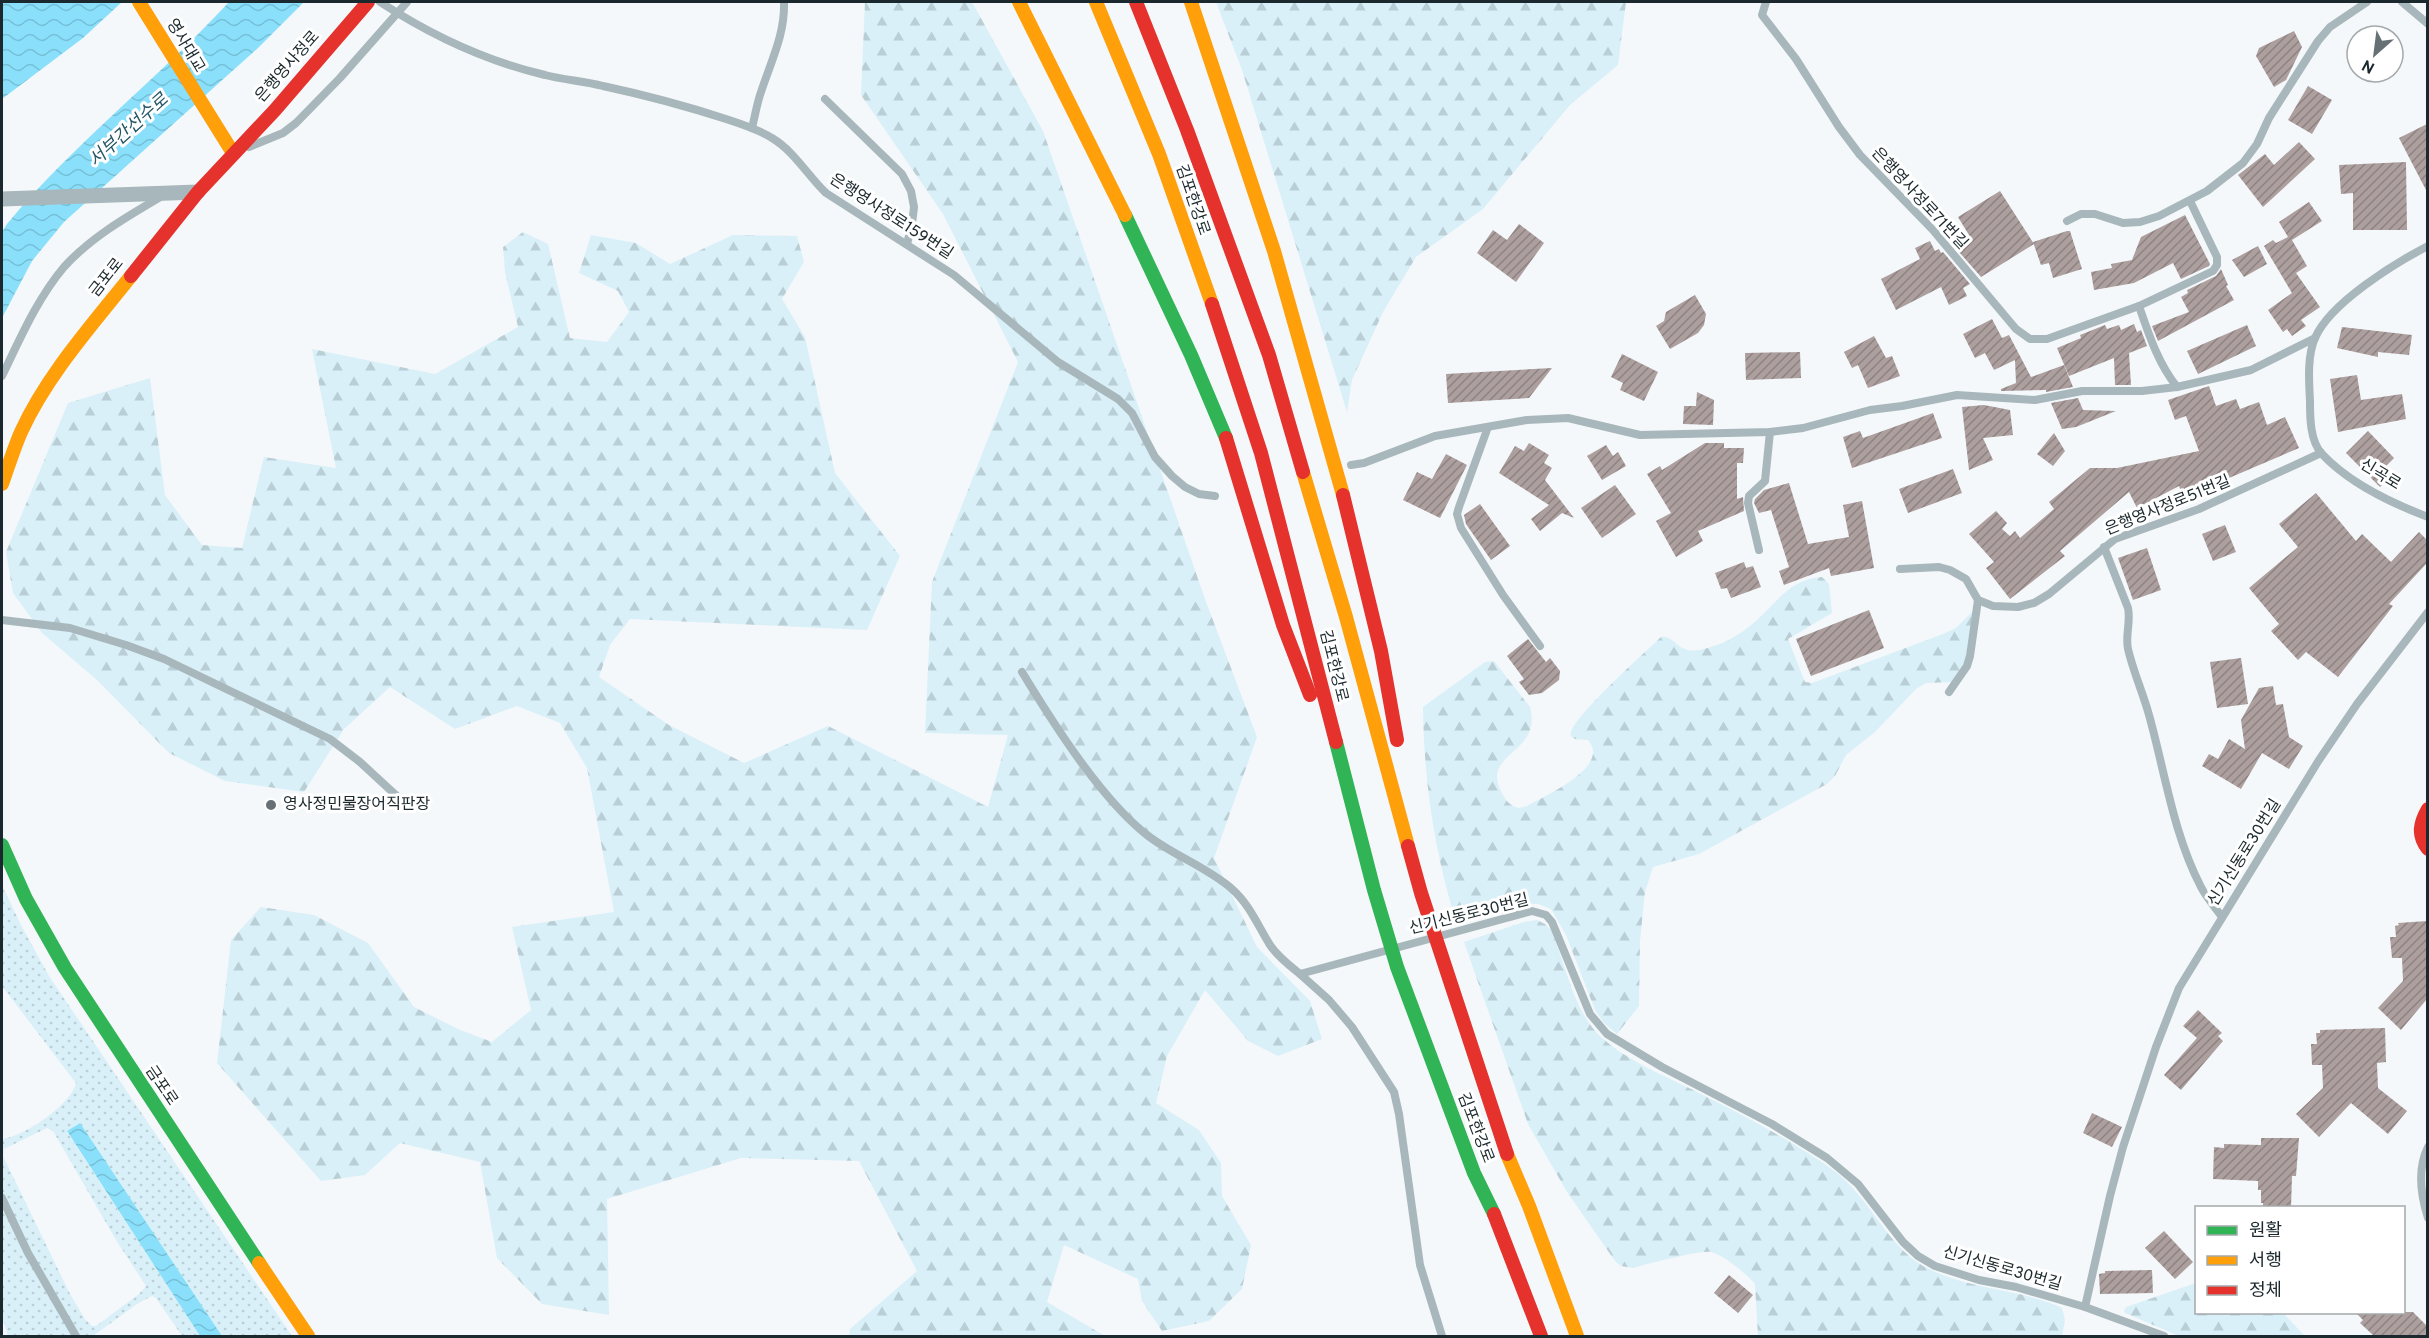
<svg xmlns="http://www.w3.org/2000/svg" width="2429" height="1338" viewBox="0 0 2429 1338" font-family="Overpass,'Noto Sans KR',sans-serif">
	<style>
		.green { fill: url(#green-dots); fill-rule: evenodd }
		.forest { fill: url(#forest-firs) }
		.water { fill: url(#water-waves) }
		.building { fill: url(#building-hatch) }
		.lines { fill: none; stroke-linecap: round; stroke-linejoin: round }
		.lane { stroke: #a8b7bb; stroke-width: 8 }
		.street { stroke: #a8b7bb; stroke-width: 15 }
		.fast { stroke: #30b455; stroke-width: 14 }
		.slow { stroke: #ff9f0a; stroke-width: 14 }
		.jam { stroke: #e5322d; stroke-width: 14 }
		.poi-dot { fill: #677175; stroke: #fff; stroke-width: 2 }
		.labels { text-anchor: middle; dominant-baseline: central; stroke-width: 6; stroke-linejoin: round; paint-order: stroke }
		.street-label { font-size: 16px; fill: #1b282d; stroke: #fff }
		.poi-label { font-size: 16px; fill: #1b282d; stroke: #fff; text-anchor: start }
		.water-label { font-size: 18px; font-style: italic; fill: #255767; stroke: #fff }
	</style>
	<defs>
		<pattern id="green-dots" width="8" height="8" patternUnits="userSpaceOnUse" patternTransform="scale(1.5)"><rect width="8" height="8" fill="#d9f0f9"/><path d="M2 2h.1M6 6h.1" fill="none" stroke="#baced6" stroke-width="1.8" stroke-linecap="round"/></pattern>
		<pattern id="forest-firs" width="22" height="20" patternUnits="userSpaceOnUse" patternTransform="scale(1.5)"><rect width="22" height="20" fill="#d9f0f9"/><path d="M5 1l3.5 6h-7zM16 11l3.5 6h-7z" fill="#baced6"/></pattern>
		<pattern id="water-waves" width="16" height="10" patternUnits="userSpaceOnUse" patternTransform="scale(1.5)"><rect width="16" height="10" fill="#8ae0fb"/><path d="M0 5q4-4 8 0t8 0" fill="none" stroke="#76c0d7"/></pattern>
		<pattern id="building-hatch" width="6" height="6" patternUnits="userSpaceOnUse" patternTransform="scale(1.5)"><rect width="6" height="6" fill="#ae9f9f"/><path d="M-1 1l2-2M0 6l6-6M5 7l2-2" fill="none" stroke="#8d8282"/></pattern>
	</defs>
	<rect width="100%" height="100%" fill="#f4f8fa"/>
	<path class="green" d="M2,885l19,40 28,51 243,360h-70l-143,-213 -12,9 133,204h-18l-26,-38 -4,-2 -15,8 -44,32h-85l-6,-19v-178c21,-2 69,-34 74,-56l-74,-97zM47,1128l6,3 63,109 30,46 -7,8 -43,32h-4l-7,-7 -15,-25 -67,-138 1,-7z"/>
	<g class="forest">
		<polygon points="865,2 972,2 1043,131 1205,599 1257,737 1214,858 1257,947 1310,1001 1322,1039 1278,1056 1248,1041 1205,990 1167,1056 1156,1103 1199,1130 1221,1163 1222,1196 1251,1245 1242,1289 1209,1321 1162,1331 1142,1301 1138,1279 1064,1245 1047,1302 1105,1336 849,1336 850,1329 917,1271 859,1161 741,1158 607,1199 609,1315 542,1304 497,1258 480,1162 400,1143 365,1175 321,1181 217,1063 231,940 261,907 314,915 368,943 414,1007 458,1029 492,1042 531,1010 512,927 614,912 587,768 560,723 517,706 455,729 390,687 344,729 304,792 225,781 169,753 97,680 42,633 13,593 6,552 68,403 150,378 165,495 202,545 242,548 264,457 336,468 312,349 435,374 518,327 505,272 503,247 523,232 548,244 570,338 607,342 629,312 618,291 579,273 591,235 636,243 670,264 733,235 797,236 804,262 782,299 805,337 835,473 900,556 867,630 630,619 610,645 599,677 669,725 744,763 828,726 988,807 1008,735 925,733 932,582 1018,362 943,214 861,95"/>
		<polygon points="1216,2 1626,2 1618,65 1570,105 1483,209 1416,257 1383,312 1352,380 1347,412 1242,70"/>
		<path d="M1822,577l7,7 3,29 -44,26 17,43 7,1 131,-49 13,-6 17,-17 -8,52 -13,19 -26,1 -9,5 -42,44 -29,23 -11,21 -8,8 -128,70 -46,13 -8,25 -5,49 -1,65 -22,28 -13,-11 -9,-13 -29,-75 -15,-26 -13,-5h-18l-64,18c-22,-73 -32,-139 -33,-215l62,-45 9,-1 36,46c13,48 -51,45 -28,86 4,8 8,13 17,15l8,-2c17,-10 85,-39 61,-66 -6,-1 -14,1 -17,-4 -7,-12 78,-87 90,-99 10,-2 15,9 24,12 9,4 23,-1 32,-4 14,-5 29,-15 40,-25 20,-18 33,-41 65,-43z"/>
		<path d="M1537,920l8,4 6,6c14,32 23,82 49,106 28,26 66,40 99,57 46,23 92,47 134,77 39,28 54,80 98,100 42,20 90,19 131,38l3,12 -3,16h-304l-3,-52c-7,-9 -33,-30 -44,-32 -12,-2 -63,12 -78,16l-12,-2 -6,-5 -48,-69 -39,-68 -64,-182 60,-20z"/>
		<polygon points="2196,1283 2196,1312 2283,1313 2305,1336 2179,1336 2125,1313 2124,1311 2126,1307"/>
	</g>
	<g class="water">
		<polygon points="2,2 122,2 83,38 2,99"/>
		<path d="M229,2h75l-46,46 -194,174 -32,39 -30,57v-86l5,-8c67,-81 151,-145 222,-222z"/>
		<polygon points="80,1123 222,1336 200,1336 67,1131"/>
	</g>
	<g class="building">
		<polygon points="2294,31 2302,47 2286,80 2274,87 2256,56 2259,48"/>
		<polygon points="2308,86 2332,100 2312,134 2288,120"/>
		<polygon points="2427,124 2427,192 2399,138"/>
		<polygon points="2299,142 2315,159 2263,207 2238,175 2265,154 2274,165"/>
		<polygon points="2406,162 2407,230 2353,230 2353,193 2341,194 2339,165"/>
		<polygon points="2000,191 2034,244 1981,277 1953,245 1969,235 1958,217"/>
		<polygon points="2309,202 2322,221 2292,240 2307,266 2296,273 2320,307 2301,320 2306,326 2292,336 2287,329 2283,332 2268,310 2292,293 2264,246 2273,240 2276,243 2288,237 2279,222"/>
		<polygon points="2185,215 2210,264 2209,266 2181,279 2173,263 2134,283 2094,290 2091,272 2112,268 2111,264 2132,260 2141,237"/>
		<polygon points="1519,224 1544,243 1516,282 1477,253 1493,230 1507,240"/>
		<polygon points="2067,231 2070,231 2082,269 2053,278 2049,263 2041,265 2033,242"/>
		<polygon points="1930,241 1935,251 1939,249 1941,253 1943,252 1970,284 1963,288 1967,296 1949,305 1941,287 1896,310 1881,279 1920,259 1915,248"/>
		<polygon points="2258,246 2267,264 2244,277 2232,260"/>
		<polygon points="2221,269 2228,285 2226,286 2234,300 2158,341 2152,326 2189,312 2181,297 2188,293 2187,290 2216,276"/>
		<polygon points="1695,295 1706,314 1704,325 1698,333 1670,349 1656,326 1664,321 1666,312"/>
		<polygon points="1992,319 2002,338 2009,335 2031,377 2064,365 2073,387 2046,392 2046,390 2001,391 2001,389 2016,383 2015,360 1994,370 1985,353 1975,358 1963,334"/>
		<polygon points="2134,324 2137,332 2141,330 2147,346 2129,353 2131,385 2115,385 2114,358 2069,376 2057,348 2081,338 2080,335 2105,325 2107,329 2119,325 2121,330"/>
		<polygon points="2247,325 2256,346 2198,374 2187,351"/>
		<polygon points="2342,327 2412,335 2409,355 2378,352 2378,357 2337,348"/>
		<polygon points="1874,336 1886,358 1892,356 1900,376 1868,388 1858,365 1852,368 1844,352"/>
		<polygon points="1800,352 1801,378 1746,380 1745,353"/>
		<polygon points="1622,354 1658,372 1644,401 1620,390 1623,383 1611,377"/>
		<polygon points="1552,368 1529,398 1448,403 1446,374"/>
		<polygon points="2357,375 2361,400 2402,394 2406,419 2338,432 2330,379"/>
		<polygon points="2209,386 2216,406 2236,399 2240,409 2259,402 2267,425 2285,417 2299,448 2229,478 2226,470 2182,493 2179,486 2137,508 2129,492 2060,551 2065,556 2010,599 1986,568 1994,562 1969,534 1996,511 2007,523 2002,529 2010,536 2015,531 2020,538 2054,509 2049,502 2090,468 2117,468 2199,451 2186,416 2175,420 2168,400"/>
		<polygon points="1697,392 1714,400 1713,425 1683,424 1684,406 1696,406"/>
		<polygon points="2078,398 2083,410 2116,411 2076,427 2062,429 2051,403"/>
		<polygon points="1984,405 2010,410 2013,435 1983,438 1993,460 1969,470 1962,407"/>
		<polygon points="1933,413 1942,438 1852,468 1843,437 1860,431 1863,438"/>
		<polygon points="2368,431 2394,458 2385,467 2393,475 2380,487 2346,453"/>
		<polygon points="2054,433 2065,451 2053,466 2037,454"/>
		<polygon points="1529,443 1549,455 1544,463 1552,468 1545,480 1574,518 1562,513 1540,531 1531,519 1549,505 1499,473 1515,446 1524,451"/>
		<polygon points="1705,443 1724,443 1724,448 1744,448 1743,463 1737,463 1737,499 1743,497 1744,511 1698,531 1703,541 1676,557 1656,521 1671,513 1647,474 1660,466 1662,470"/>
		<polygon points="1606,445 1613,456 1618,452 1626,466 1602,480 1587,456"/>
		<polygon points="1446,454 1467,465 1440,518 1403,500 1417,472 1432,479"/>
		<polygon points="1953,469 1962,493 1908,513 1899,489"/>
		<polygon points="1789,483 1808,544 1849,537 1843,505 1862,501 1874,568 1831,576 1829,568 1784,585 1779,571 1789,567 1771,510 1759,513 1754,503 1755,499 1764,490"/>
		<polygon points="1615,485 1636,514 1602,538 1581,508"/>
		<polygon points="2316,493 2356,541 2362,534 2391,562 2419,532 2427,540 2427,563 2389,604 2393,606 2338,677 2306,652 2298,660 2271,631 2279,624 2249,588 2298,547 2279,524"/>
		<polygon points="1480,504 1510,546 1491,560 1466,524 1464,515"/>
		<polygon points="2225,525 2236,552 2213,561 2202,534"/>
		<polygon points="2147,548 2161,590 2133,600 2118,558"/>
		<polygon points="1744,562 1746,568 1753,566 1761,587 1731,598 1727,588 1721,589 1715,573"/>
		<polygon points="1869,610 1884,648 1811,676 1796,639"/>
		<polygon points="1528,639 1546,662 1550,658 1560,671 1559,680 1542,693 1529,695 1519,682 1524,679 1507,656"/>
		<polygon points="2241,658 2248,704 2217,708 2210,662"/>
		<polygon points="2273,686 2276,705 2283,704 2289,737 2303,746 2289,769 2262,753 2241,789 2202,766 2209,754 2218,759 2229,739 2245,749 2241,720 2259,688"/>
		<polygon points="2427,921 2427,999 2401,1030 2378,1008 2403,981 2402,958 2392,958 2390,937 2396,937 2395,926 2399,925 2398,923"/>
		<polygon points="2198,1010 2222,1033 2218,1036 2223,1041 2181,1090 2164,1075 2197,1038 2183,1026"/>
		<polygon points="2385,1028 2386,1062 2377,1063 2378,1088 2407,1111 2388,1134 2351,1103 2319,1137 2296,1114 2323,1088 2322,1065 2312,1065 2311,1044 2317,1044 2316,1033 2320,1033 2320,1030"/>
		<polygon points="2092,1113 2122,1127 2112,1147 2083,1133"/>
		<polygon points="2261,1138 2299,1138 2296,1176 2292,1176 2291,1208 2263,1208 2263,1203 2261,1203 2261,1190 2258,1190 2258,1181 2213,1179 2214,1147 2224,1148 2224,1144 2261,1145"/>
		<polygon points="2164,1231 2193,1262 2175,1279 2145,1248"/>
		<polygon points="2152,1270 2153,1293 2100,1294 2099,1274 2105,1273 2105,1271"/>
		<polygon points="1729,1275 1753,1295 1738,1313 1714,1293"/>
		<polygon points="2355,1312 2413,1312 2427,1326 2427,1336 2374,1336 2360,1323 2363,1320"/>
	</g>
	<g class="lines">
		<g class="lane">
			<path d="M380,2c52,34 105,59 165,73 19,5 39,6 58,11 42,9 83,20 123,33 15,5 32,10 46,19 22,13 36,38 54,55l128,82 104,87 60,37 14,14 23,44 17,19 13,11 14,7 16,2"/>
			<polyline points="1766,2 1762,15 1796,59 1839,127 1860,155 1932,229 2016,329 2030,339 2047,339 2139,306 2213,271 2217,265 2217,257 2190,201"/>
			<polyline points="2402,2 2428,24"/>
			<polyline points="825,99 902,174 911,191 914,207 912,224 907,244"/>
			<path d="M752,128c3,-12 5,-25 9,-36 10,-31 24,-57 23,-90"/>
			<polyline points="249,147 283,133 296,123 340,78 407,2"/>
			<polyline points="2067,221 2081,214 2095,214 2123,223 2140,222 2159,216 2207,191 2243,163 2257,144 2269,118 2318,41 2330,27 2367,2"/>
			<path d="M2428,246c-33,17 -98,57 -113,92 -8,18 -6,44 -5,63 0,17 0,40 12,53 27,29 69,49 106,63"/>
			<path d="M2139,306c10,29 19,57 38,81"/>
			<path d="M2,376c18,-37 35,-77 62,-109 27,-30 64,-51 98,-71"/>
			<polyline points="1488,427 1459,507 1457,514 1461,528 1503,595 1540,646"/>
			<polyline points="1351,465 1364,463 1435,436 1527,420 1568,418 1640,435 1770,432 1803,428 1870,410 1902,406 1957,395 2035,400 2082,391 2142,391 2177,387 2251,370 2315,338"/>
			<path d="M2104,547l24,61c3,14 -3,27 0,41 5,22 15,44 21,66 16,57 24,118 52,172 5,10 14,20 21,30"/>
			<polyline points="1759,550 1748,503 1749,496 1765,481 1770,432"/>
			<polyline points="1900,569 1939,567 1950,570 1966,579 1978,600 1993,606 2018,607 2034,603 2049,594 2115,539 2199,509 2321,453"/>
			<polyline points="2,620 70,628 126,645 164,659 330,739 360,762 399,798"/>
			<path d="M1022,672c31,51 79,127 125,163 27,21 60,32 85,54 18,16 26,37 38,56 8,12 19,20 30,29l232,-63 14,4 6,7 38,92 17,20 55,33 110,57 55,34 31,26 45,58 15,14 17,10 44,14 37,7 69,20"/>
			<polyline points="1949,692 1967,666 1970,656 1978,600"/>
			<polyline points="1300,974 1329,1000 1352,1027 1394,1092 1399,1114 1420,1265 1442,1336"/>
			<path d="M2428,1147c-11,22 -7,49 0,71"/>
			<polyline points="2,1198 28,1253 76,1336"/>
			<polyline points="2164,1336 2085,1307 2110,1196 2123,1147 2156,1047 2179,988 2319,760 2357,704 2428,612"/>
		</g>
		<polyline class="street" points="2,199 198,192"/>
		<g class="fast">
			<polyline points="1125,215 1191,355 1226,438"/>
			<polyline points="1336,742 1374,890 1397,967 1474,1173 1494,1214"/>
			<polyline points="2,845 26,899 65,968 259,1263"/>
		</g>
		<g class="slow">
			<polyline points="139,2 233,153"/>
			<polyline points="1019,2 1125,215"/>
			<polyline points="1096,2 1159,154 1212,304"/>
			<polyline points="1191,2 1274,251 1343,495"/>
			<polyline points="1303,472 1346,617 1408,846"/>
			<path d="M2,484c6,-17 12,-36 19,-52 26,-57 71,-107 110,-156"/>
			<polyline points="1507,1154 1529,1206 1577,1336"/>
			<polyline points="259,1263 308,1336"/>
		</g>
		<g class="jam">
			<polyline points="1136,2 1187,130 1269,355 1303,472"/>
			<polyline points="131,276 198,192 275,110 368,2"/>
			<polyline points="1212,304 1261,453 1336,742"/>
			<polyline points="1226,438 1283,625 1310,695"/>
			<polyline points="1343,495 1381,651 1397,740"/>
			<path d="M2428,809c-8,14 -11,26 0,40"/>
			<polyline points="1408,846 1421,893 1507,1154"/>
			<polyline points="1494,1214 1541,1336"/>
		</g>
	</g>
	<circle class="poi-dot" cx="271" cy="805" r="6"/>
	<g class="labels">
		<g class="street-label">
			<text transform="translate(185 46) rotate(59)">영사대교</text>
			<text transform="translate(288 67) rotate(-49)">은행영사정로</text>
			<text transform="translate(1919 199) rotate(47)">은행영사정로71번길</text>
			<text transform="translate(1192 200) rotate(71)">김포한강로</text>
			<text transform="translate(891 217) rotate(33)">은행영사정로159번길</text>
			<text transform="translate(107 278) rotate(-52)">금포로</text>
			<text transform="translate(2380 475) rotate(31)">신곡로</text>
			<text transform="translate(2168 506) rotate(-22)">은행영사정로51번길</text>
			<text transform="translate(1333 666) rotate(76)">김포한강로</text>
			<text transform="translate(2245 853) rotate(-58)">신기신동로30번길</text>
			<text transform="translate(1469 915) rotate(-14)">신기신동로30번길</text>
			<text transform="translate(161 1086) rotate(56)">금포로</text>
			<text transform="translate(1475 1128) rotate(69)">김포한강로</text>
			<text transform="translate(2002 1269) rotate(16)">신기신동로30번길</text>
		</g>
		<g class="poi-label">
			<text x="283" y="805">영사정민물장어직판장</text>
		</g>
		<g class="water-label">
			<text transform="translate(129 131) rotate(-42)">서부간선수로</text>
		</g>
	</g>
	<rect width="2429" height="1338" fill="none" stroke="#1b282d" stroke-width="6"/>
	<rect x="2195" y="1206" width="210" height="108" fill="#ffffff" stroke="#a4a9ab" stroke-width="1.5"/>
	<rect x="2207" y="1226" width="30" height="9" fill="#30b455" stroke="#a4a9ab" stroke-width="1.5"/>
	<text x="2249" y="1236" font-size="18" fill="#1b282d">원활</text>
	<rect x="2207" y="1256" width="30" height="9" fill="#ff9f0a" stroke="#a4a9ab" stroke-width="1.5"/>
	<text x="2249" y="1266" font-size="18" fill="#1b282d">서행</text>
	<rect x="2207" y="1286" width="30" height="9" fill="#e5322d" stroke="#a4a9ab" stroke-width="1.5"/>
	<text x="2249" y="1296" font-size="18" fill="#1b282d">정체</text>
	<g transform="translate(2375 54) rotate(208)"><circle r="28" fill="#ffffff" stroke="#a4a9ab" stroke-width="1.5"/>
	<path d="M0-4.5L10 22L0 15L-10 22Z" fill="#677175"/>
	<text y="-9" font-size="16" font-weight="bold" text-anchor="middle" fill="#1b282d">N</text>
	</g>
</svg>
